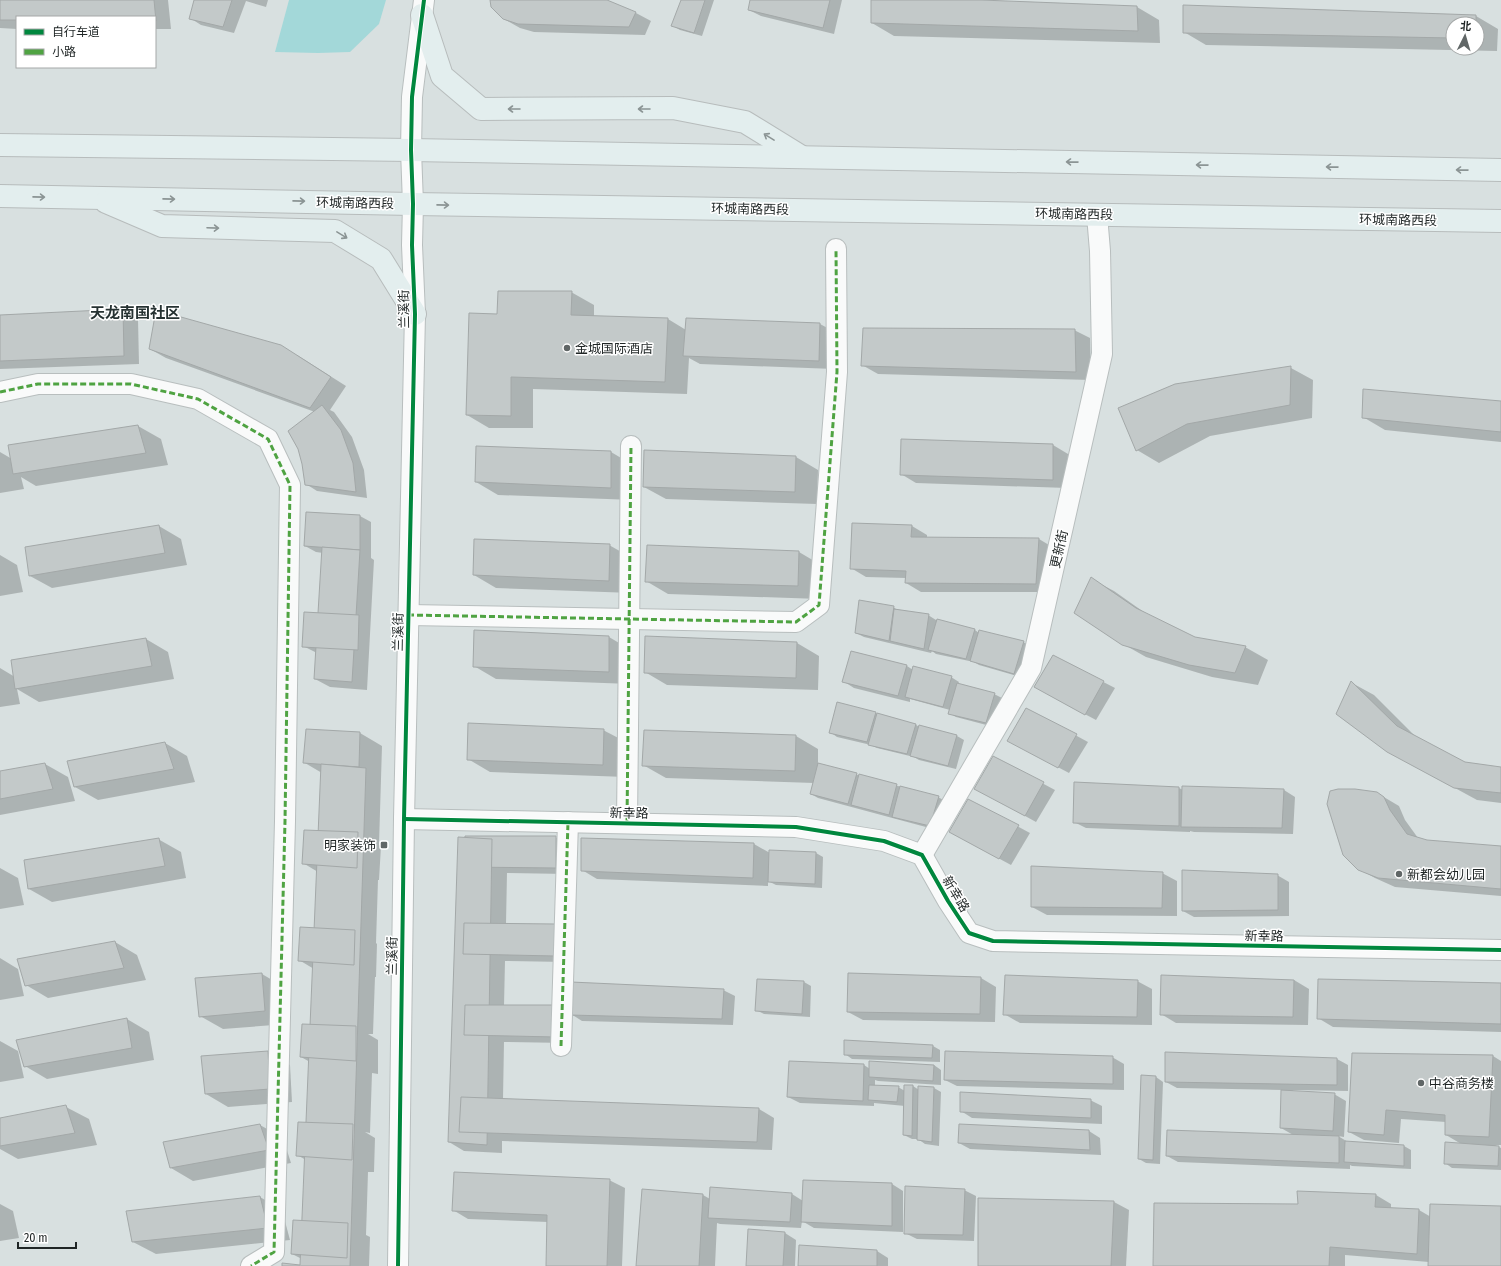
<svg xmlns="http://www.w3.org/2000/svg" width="1501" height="1266" viewBox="0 0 1501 1266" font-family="'Fira Sans Condensed','Noto Sans SC',sans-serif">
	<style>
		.green { fill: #a3d8d9 }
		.shadow { fill: #0003; fill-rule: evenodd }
		.building { fill: #c3c9c9; stroke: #a3a8a8 }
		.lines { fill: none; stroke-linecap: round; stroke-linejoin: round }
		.minor-casing { stroke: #b8bebe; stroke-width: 22 }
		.major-casing { stroke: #b7bcbc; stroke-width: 24 }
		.minor { stroke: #f9fafa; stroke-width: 20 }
		.major { stroke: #e3eeee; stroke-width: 22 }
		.quiet { stroke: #4fa342; stroke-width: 3; stroke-dasharray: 6 3; stroke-linecap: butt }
		.cycleway-casing { stroke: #fff; stroke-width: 6 }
		.cycleway { stroke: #00873e; stroke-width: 4 }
		.oneway { stroke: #8b9494 }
		.poi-dot { fill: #606666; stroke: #fff; stroke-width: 1.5 }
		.labels { text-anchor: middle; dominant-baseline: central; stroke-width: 3; stroke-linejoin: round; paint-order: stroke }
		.street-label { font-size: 13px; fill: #1f2525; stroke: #fff }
		.poi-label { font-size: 13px; fill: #1f2525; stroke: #fff; text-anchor: start }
		.quarter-label { font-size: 15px; font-weight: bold; fill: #263232; stroke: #fff }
	</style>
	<rect width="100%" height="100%" fill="#d8e0e0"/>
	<polygon class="green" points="289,0 386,0 379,24 350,52 318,53 275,52"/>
	<g class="shadow">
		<polygon points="0,0 168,0 171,29 155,29 155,17 17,17 17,29 0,28"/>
		<polygon points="195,0 268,0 266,7 246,1 234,33 201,25 190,18"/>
		<polygon points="491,0 604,0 636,13 651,21 645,35 534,32 520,28 504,19"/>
		<polygon points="682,0 714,0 702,36 680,30 673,26"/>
		<polygon points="751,0 842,0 834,34 761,16 749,10"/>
		<polygon points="872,0 955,0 1137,7 1159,20 1160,43 894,36 872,23"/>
		<path d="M1476,16l22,13 -1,22 -291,-6 -22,-13zM1453,24h24v24h-24z"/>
		<polygon points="571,292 594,305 594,317 668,319 686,330 820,324 835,332 834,369 700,364 689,358 687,394 533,389 533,428 489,428 467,415 498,315"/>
		<polygon points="123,310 138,319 139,364 0,369 0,316"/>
		<polygon points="1074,330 1090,338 1091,380 878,374 862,365"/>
		<polygon points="150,349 297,355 346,386 330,410 334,412 352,437 364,470 367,498 317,491 306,484 315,412 166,358"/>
		<polygon points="1291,368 1313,380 1312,418 1210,436 1159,463 1137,450"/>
		<polygon points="1501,402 1501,442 1385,430 1363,417"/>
		<polygon points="138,426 161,439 168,465 36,486 21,477 24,489 0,493 0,452 12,459 10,446"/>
		<polygon points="902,440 1053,445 1068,454 1067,488 916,483 901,474"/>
		<polygon points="645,451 796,457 818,470 817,504 666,499 644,487"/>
		<polygon points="611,452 633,465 633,500 498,495 476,482"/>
		<polygon points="307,513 360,516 371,522 371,558 374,560 367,690 330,687 315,679 317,653 303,646 319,614 323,553 316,552 305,546"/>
		<polygon points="159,526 181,539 187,565 52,588 30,576"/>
		<polygon points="912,526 927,535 927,538 1039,539 1054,548 1051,592 921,592 906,583 906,578 866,577 851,568"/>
		<polygon points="609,545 632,558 632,593 496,588 474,575"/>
		<polygon points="799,552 821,565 820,599 668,594 646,581"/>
		<polygon points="0,555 17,565 23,592 0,596"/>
		<polygon points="1091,579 1114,591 1148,615 1195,638 1245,647 1268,660 1258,685 1212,677 1146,657 1123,644"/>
		<polygon points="893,607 899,611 928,615 936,620 975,630 979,633 1023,642 1031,646 1021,677 979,665 974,662 936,654 932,651 931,653 864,637 856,633"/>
		<polygon points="475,631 609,637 631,650 631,684 496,679 474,666"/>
		<polygon points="646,638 797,643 819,656 818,690 667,685 645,672"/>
		<polygon points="146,639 168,652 174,679 39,702 17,689 20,704 0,707 0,668 15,677"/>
		<polygon points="1053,656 1115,688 1096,720 1047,694"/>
		<polygon points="907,666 913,670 951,677 959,682 958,684 994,694 1002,698 994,727 956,717 949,713 950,710 910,699 910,702 854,688 843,681"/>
		<polygon points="1352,683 1374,695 1417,738 1464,763 1501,768 1501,803 1477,800 1387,751"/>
		<polygon points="1027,709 1088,742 1069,773 1020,747"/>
		<polygon points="875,713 915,724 919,727 957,736 964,740 956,769 919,760 914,757 877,748 871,745 837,737 830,732"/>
		<polygon points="603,730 626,742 626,777 490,772 468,759"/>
		<polygon points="360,733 382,746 379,845 381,846 379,880 378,880 376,943 377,944 376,977 375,977 373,1034 368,1034 378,1040 378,1074 372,1073 370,1133 365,1132 375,1138 374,1172 368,1172 366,1235 370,1237 369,1266 301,1266 302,1259 292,1254 303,1222 306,1160 297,1155 307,1123 310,1062 301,1057 311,1025 314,969 299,960 315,929 318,872 303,863 320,832 322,773 305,763"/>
		<polygon points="796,736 818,749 818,764 938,797 945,801 937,830 818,798 811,794 814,783 666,778 643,765"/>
		<polygon points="165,743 187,756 195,782 98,800 75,787"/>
		<polygon points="993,757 1055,790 1036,822 987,795"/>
		<polygon points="45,764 68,777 75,801 0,815 0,772"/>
		<polygon points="1179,788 1183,790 1284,790 1295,797 1293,834 1194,832 1190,831 1190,832 1086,828 1074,822"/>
		<polygon points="1377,793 1399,806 1405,820 1418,838 1426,841 1501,847 1501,896 1395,887 1375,878 1359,869"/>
		<polygon points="968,800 1030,833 1011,865 961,838"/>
		<polygon points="555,837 567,844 567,874 507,873 506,924 566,962 505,961 504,1006 567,1043 504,1042 503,1099 759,1109 774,1118 772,1150 502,1141 502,1153 464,1151 449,1142 459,838"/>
		<polygon points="158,839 181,852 186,878 52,902 29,889"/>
		<polygon points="582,839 754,844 770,853 770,851 816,853 823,857 822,888 776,885 768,881 768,886 597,879 582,870"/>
		<polygon points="0,868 18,878 24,905 0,909"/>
		<polygon points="1162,873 1177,881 1177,916 1047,915 1032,907"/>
		<polygon points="1277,875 1289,882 1289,916 1194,917 1183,911"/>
		<polygon points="115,942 137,955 146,980 48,998 26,985"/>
		<polygon points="0,958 18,969 24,996 0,1000"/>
		<polygon points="262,974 284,987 287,1024 223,1029 200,1016"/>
		<polygon points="1162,976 1294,980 1309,989 1308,1025 1176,1023 1161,1014"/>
		<polygon points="981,978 996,987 995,1022 863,1020 848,1012"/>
		<polygon points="1137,981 1152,989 1152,1025 1020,1023 1004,1014"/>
		<polygon points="804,982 811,986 810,1017 764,1014 756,1010"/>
		<polygon points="1501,984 1501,1032 1333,1027 1318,1018"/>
		<polygon points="723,990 735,996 733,1025 582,1021 571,1014"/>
		<polygon points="127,1019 149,1032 154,1060 47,1079 25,1066"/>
		<polygon points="0,1041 18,1051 24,1078 0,1082"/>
		<polygon points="845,1041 933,1046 940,1050 940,1062 852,1059 845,1054"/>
		<polygon points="267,1052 290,1065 292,1102 228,1107 206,1094"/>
		<polygon points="1353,1054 1493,1056 1501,1061 1501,1145 1495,1145 1501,1148 1501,1170 1452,1168 1445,1163 1463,1145 1446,1135 1446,1122 1401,1119 1399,1143 1364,1140 1349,1132"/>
		<polygon points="1112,1057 1124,1064 1124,1090 957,1086 945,1080"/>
		<polygon points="1337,1059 1348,1065 1348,1091 1293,1090 1292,1092 1334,1094 1346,1101 1344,1137 1338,1136 1348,1142 1404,1146 1411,1150 1411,1169 1352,1166 1350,1165 1350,1169 1178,1162 1167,1156 1295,1136 1281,1128 1282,1090 1177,1088 1166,1082"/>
		<polygon points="864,1065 870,1069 934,1065 941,1070 941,1085 878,1081 875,1080 875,1086 898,1087 905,1091 913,1086 919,1090 934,1088 941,1092 939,1146 925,1144 918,1139 912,1139 904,1135 905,1106 874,1103 874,1106 800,1103 788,1097"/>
		<polygon points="1156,1077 1163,1082 1160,1164 1146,1163 1139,1159"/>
		<polygon points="1090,1100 1102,1106 1102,1124 972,1118 961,1111"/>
		<polygon points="66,1107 89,1119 97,1145 18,1159 0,1149 0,1119"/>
		<polygon points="260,1125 283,1138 291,1163 193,1181 171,1168"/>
		<polygon points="1089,1131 1100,1138 1101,1155 970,1149 959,1143"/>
		<polygon points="609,1180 625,1188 622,1266 547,1266 548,1222 468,1219 453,1210"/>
		<polygon points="892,1184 903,1191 903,1232 814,1228 802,1221 801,1228 720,1224 717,1223 715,1266 637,1266 643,1190 703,1195 710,1199 711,1188 792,1194 803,1201"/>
		<polygon points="964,1190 976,1196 974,1241 917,1239 905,1233"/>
		<polygon points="1298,1192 1376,1195 1391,1204 1391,1209 1419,1210 1431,1217 1501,1207 1501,1266 1429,1266 1429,1262 1345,1255 1345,1266 1154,1266 1299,1205"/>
		<polygon points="260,1197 282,1210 290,1240 156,1254 133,1242"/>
		<polygon points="979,1199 1114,1202 1129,1210 1126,1266 979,1266"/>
		<polygon points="0,1204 13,1211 19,1238 0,1241"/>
		<polygon points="785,1233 796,1240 795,1266 747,1266"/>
		<polygon points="877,1251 888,1258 888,1266 799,1266"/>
	</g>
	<g class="building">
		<polygon points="0,0 154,0 156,21 155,17 17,17 17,20 0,20"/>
		<polygon points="194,0 232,0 223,27 189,19"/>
		<polygon points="490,0 607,0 636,12 629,27 518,24 503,19 491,7"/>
		<polygon points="681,0 705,0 694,33 671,26"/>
		<polygon points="750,0 830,0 823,28 748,10"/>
		<polygon points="871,0 981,0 1137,6 1138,31 871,23"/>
		<polygon points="1183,5 1476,15 1476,24 1453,24 1453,38 1183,33"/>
		<polygon points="498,291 572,291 571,315 668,318 665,382 511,377 511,416 466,415 469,313 497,314"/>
		<polygon points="123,309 124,356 0,361 0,315"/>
		<polygon points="156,310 281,345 331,377 310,408 149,349"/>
		<polygon points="686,318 820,323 819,361 683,356"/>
		<polygon points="863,328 1075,329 1076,372 861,366"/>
		<polygon points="1291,366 1290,405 1187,424 1136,451 1118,408 1175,384"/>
		<polygon points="1363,389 1501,401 1501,432 1362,418"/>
		<polygon points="322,405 341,430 353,463 356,492 305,485 302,464 298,449 288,431"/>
		<polygon points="138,425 146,453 13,474 8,445"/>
		<polygon points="901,439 1053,444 1053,480 900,475"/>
		<polygon points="476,446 611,451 611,488 475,482"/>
		<polygon points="644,450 796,456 795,492 643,487"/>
		<polygon points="306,512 360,515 360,550 304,546"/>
		<polygon points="852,523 912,525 911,537 1039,538 1036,584 905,583 906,571 850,569"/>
		<polygon points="159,525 165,553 29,576 25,547"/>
		<polygon points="474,539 610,544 609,581 473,575"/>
		<polygon points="647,545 799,551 798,586 645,582"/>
		<polygon points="322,547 360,550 352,682 314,679"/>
		<polygon points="1091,577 1136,608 1195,637 1246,646 1235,673 1189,665 1122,645 1074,613"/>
		<polygon points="859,600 894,606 889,641 855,633"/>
		<polygon points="894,609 929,614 924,649 890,641"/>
		<polygon points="304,612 359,615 358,650 302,647"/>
		<polygon points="937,619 975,629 966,659 928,650"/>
		<polygon points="474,630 609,636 609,672 473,667"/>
		<polygon points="979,630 1024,641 1014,674 970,661"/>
		<polygon points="645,636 797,642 796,678 644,673"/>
		<polygon points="146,638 152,666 15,689 11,660"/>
		<polygon points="851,651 907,665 898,696 842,682"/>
		<polygon points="1053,655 1104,681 1085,715 1034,687"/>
		<polygon points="913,666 952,676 943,707 905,697"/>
		<polygon points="1351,681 1397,726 1465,762 1501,767 1501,793 1454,788 1387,752 1336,714"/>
		<polygon points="957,683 995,693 986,723 948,714"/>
		<polygon points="837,702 876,712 867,742 829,733"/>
		<polygon points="1026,708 1077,734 1058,768 1007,741"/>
		<polygon points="877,713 916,724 907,754 868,745"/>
		<polygon points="468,723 604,729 603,765 467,760"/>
		<polygon points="919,725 957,735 948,766 910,756"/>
		<polygon points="306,729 360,732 359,767 303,763"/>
		<polygon points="644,730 796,735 795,771 642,766"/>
		<polygon points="165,742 174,769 74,787 67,761"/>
		<polygon points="993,756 1044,782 1025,816 974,789"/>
		<polygon points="45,763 53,789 0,799 0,771"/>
		<polygon points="818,763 857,773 848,804 810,794"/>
		<polygon points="321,764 366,768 350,1266 282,1266 282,1263 300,1265"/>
		<polygon points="859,774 897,784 889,815 851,805"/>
		<polygon points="1074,782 1179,787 1179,826 1073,823"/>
		<polygon points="900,786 939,796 930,826 892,817"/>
		<polygon points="1182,786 1284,789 1282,828 1181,827"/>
		<polygon points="1338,789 1355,789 1377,792 1384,797 1390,810 1407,834 1427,840 1501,846 1501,889 1378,878 1358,870 1343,855 1327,804 1330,791"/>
		<polygon points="968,799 1019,825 999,859 949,832"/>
		<polygon points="304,830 358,832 357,868 302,864"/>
		<polygon points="465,836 556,836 556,868 464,867"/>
		<polygon points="458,837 492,839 487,1145 448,1142"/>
		<polygon points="159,838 165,866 28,889 24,860"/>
		<polygon points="581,838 754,843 753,878 581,871"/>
		<polygon points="769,850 816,852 815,884 768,882"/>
		<polygon points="1031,866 1163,872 1162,908 1031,907"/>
		<polygon points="1182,870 1278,874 1278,910 1182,911"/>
		<polygon points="464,923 555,924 555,956 463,954"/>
		<polygon points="300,927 355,930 354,965 298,961"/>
		<polygon points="115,941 124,968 25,986 17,959"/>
		<polygon points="262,973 265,1011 199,1017 195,978"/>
		<polygon points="848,973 981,977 980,1014 847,1012"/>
		<polygon points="1005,975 1138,980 1137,1017 1003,1015"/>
		<polygon points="1161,975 1294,980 1293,1017 1160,1015"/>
		<polygon points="757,979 804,981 802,1014 755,1011"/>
		<polygon points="1318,979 1501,983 1501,1024 1317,1019"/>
		<polygon points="571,982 724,989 722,1019 570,1015"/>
		<polygon points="465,1005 556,1005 556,1037 464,1035"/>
		<polygon points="127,1018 132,1048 24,1067 16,1040"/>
		<polygon points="302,1024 356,1026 356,1061 300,1057"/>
		<polygon points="844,1040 933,1045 932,1058 844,1055"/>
		<polygon points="268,1051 270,1089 205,1094 201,1056"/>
		<polygon points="945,1051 1113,1056 1113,1084 944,1080"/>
		<polygon points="1165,1052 1337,1058 1337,1085 1165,1082"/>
		<polygon points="1352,1053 1493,1055 1489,1137 1445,1135 1445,1115 1386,1110 1384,1135 1348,1132"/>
		<polygon points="789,1061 864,1064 863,1101 787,1097"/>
		<polygon points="869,1061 934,1065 933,1081 869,1077"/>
		<polygon points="1141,1075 1156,1076 1153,1160 1138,1159"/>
		<polygon points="869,1085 899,1086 897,1102 868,1100"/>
		<polygon points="904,1085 913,1085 912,1136 903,1135"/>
		<polygon points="918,1086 934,1087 932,1142 917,1140"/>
		<polygon points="1281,1090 1335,1093 1333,1131 1280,1128"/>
		<polygon points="960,1092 1091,1099 1091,1118 960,1112"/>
		<polygon points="461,1097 759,1108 757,1142 459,1132"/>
		<polygon points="66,1105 75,1133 0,1146 0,1118"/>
		<polygon points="298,1122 353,1124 352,1160 296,1156"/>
		<polygon points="260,1124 269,1150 170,1168 163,1142"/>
		<polygon points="959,1124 1089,1130 1090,1150 958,1143"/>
		<polygon points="1167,1130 1339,1136 1339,1163 1166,1156"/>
		<polygon points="1345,1141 1404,1145 1404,1166 1344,1162"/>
		<polygon points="1445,1142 1499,1146 1498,1166 1444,1164"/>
		<polygon points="454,1172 610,1179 607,1266 546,1266 547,1215 452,1211"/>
		<polygon points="803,1180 892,1183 892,1226 801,1222"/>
		<polygon points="905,1186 965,1189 963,1235 904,1234"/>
		<polygon points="710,1187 792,1193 790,1222 708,1218"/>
		<polygon points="642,1189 703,1194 699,1266 636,1266"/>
		<polygon points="1297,1191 1376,1194 1375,1207 1419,1209 1417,1254 1330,1247 1329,1266 1153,1266 1154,1203 1298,1204"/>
		<polygon points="260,1196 268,1228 132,1242 126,1211"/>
		<polygon points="978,1198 1114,1201 1111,1266 978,1266"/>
		<polygon points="1430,1204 1501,1206 1501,1266 1428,1266"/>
		<polygon points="293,1220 348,1223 347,1258 291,1254"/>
		<polygon points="748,1229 785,1232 783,1266 746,1266"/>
		<polygon points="799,1245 877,1250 877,1266 798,1266"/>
	</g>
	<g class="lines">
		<defs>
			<g id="minor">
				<polyline points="0,392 38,384 131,384 198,399 268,439 290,485 285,821 274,1252 251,1266"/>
				<polyline points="408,615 796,622 819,605 837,372 836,249"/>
				<polyline points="404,819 796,827 884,841 922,855 948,901 969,933 993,941 1501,950"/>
				<polyline points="627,823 631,446"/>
				<polyline points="922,855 1031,668 1102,354 1100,251 1097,215"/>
				<polyline points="561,1046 568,822"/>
				<polyline points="398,1266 404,819 415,314 412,245 413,204 411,150 412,97 424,0"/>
			</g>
			<g id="major">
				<polyline points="422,15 442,76 481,109 673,108 745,122 802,157"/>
				<polyline points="0,145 411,150 1501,170"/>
				<polyline points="0,196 413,204 1501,221"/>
				<polyline points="106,202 162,226 335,231 381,259 415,314"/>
			</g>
		</defs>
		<use href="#minor" class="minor-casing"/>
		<use href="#major" class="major-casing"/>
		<use href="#minor" class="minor"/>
		<use href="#major" class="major"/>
		<g class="quiet">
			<polyline points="0,392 38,384 131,384 198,399 268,439 290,485 285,821 274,1252 251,1266"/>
			<polyline points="408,615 796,622 819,605 837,372 836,249"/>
			<polyline points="627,823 631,446"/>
			<polyline points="561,1046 568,822"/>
		</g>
		<defs>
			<g id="cycleway">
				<polyline points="404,819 796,827 884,841 922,855 948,901 969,933 993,941 1501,950"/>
				<polyline points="398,1266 404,819 415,314 412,245 413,204 411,150 412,97 424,0"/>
			</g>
		</defs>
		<use href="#cycleway" class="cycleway-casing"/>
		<use href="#cycleway" class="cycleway"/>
	</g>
	<defs><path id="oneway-shaft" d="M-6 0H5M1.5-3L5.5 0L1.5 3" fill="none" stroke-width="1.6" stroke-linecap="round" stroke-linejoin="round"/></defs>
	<g class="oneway">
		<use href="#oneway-shaft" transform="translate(514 109) rotate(180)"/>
		<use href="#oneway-shaft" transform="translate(644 109) rotate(180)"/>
		<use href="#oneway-shaft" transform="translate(769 137) rotate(-148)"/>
		<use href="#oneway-shaft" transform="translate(1072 162) rotate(-179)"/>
		<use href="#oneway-shaft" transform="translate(1202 165) rotate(-179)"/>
		<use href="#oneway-shaft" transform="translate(1332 167) rotate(-179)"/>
		<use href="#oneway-shaft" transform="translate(1462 170) rotate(-179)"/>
		<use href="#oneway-shaft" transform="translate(39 197) rotate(1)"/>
		<use href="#oneway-shaft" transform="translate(169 199) rotate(1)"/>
		<use href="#oneway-shaft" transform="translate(299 201) rotate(1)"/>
		<use href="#oneway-shaft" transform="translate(443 205) rotate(1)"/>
		<use href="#oneway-shaft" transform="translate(213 228) rotate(2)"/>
		<use href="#oneway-shaft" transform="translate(342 235) rotate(31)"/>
	</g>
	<g class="poi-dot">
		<circle cx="567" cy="348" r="4"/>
		<rect x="380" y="841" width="8" height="8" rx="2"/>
		<circle cx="1399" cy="874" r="4"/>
		<circle cx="1421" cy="1083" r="4"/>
	</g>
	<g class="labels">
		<g class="street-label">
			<text transform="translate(355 203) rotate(1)">环城南路西段</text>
			<text transform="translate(750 209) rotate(1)">环城南路西段</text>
			<text transform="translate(1074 214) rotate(1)">环城南路西段</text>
			<text transform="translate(1398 220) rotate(1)">环城南路西段</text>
			<text transform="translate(404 309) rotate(-91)">兰溪街</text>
			<text transform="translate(1059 549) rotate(-77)">更新街</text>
			<text transform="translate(398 632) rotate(-89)">兰溪街</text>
			<text transform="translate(629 813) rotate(1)">新幸路</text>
			<text transform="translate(956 894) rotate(59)">新幸路</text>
			<text transform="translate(1264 936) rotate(1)">新幸路</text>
			<text transform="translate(392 956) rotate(-89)">兰溪街</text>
		</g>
		<g class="poi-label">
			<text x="575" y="348">金城国际酒店</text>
			<text x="376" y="845" text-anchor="end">明家装饰</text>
			<text x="1407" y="874">新都会幼儿园</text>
			<text x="1429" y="1083">中谷商务楼</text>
		</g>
		<g class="quarter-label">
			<text x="135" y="313">天龙南国社区</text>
		</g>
	</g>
	<rect x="16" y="16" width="140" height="52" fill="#ffffff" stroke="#a5a8a8"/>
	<rect x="24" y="29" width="20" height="6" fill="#00873e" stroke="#a5a8a8"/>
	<text x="52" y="36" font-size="12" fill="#1f2525">自行车道</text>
	<rect x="24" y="49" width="20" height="6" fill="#4fa342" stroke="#a5a8a8"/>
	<text x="52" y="56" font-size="12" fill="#1f2525">小路</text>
	<g transform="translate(1465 36) rotate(5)"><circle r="19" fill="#ffffff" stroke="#a5a8a8"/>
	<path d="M0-3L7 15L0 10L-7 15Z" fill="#606666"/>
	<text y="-6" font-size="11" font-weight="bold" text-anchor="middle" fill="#1f2525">北</text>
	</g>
	<path d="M18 1242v6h58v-6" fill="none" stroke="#1f2525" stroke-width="2"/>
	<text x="24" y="1242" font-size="12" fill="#1f2525" stroke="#ffffff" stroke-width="3" paint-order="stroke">20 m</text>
</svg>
